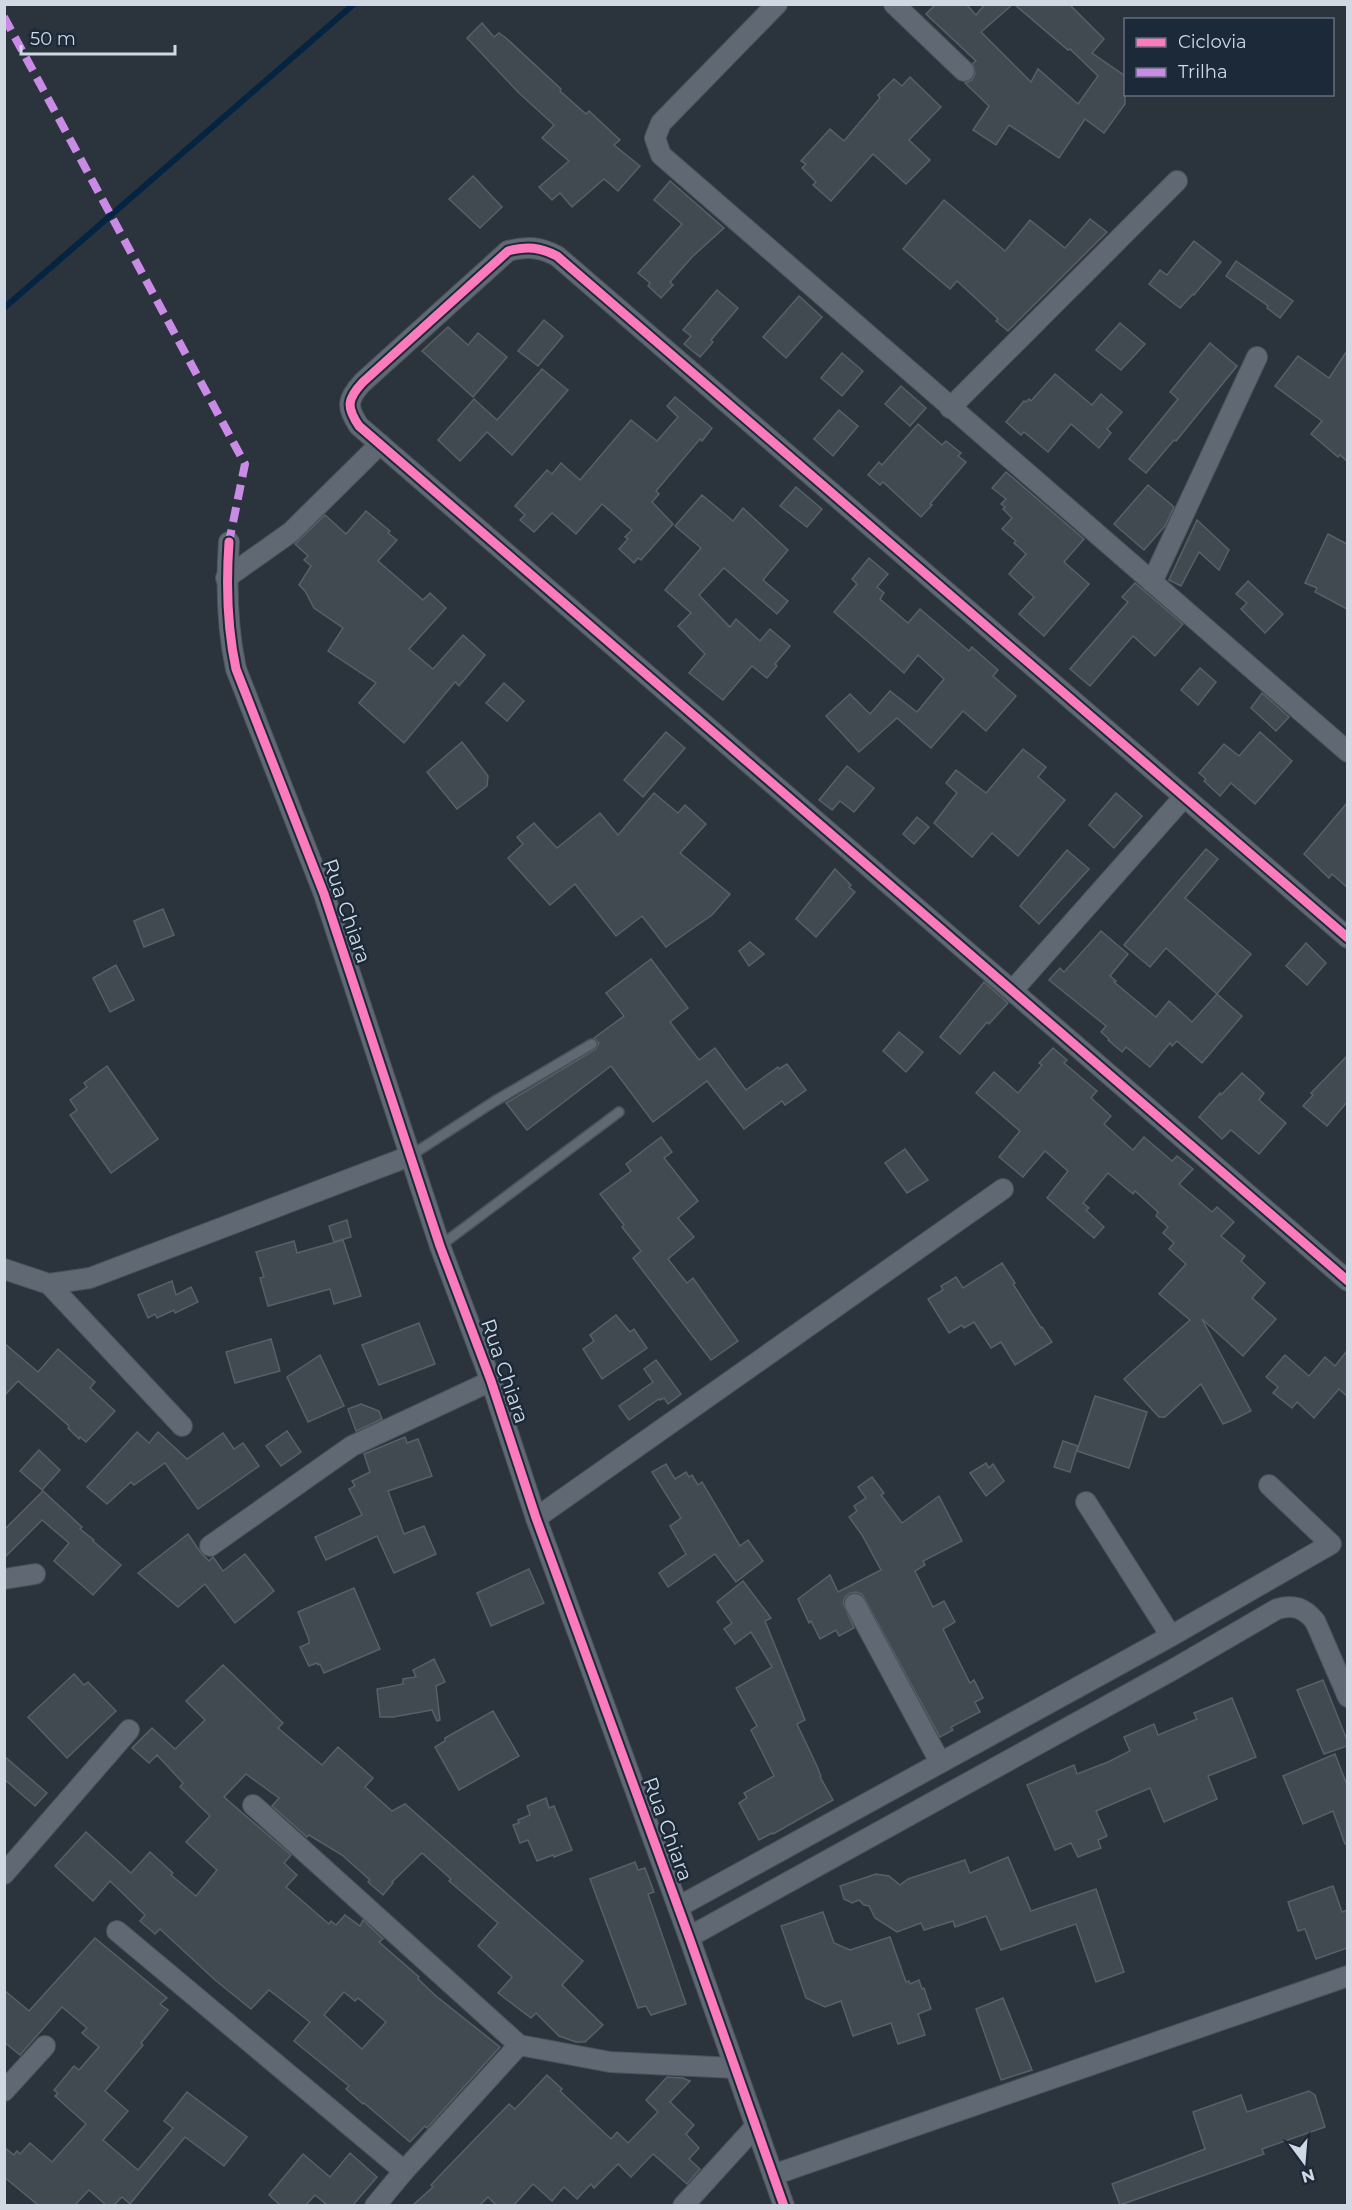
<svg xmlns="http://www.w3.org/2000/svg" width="1352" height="2210" viewBox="0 0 1352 2210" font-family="Montserrat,sans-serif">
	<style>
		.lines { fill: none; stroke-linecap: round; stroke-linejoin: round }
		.stream { stroke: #042442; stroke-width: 6 }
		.building { fill: #424a51; stroke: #585f67; stroke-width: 1.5; fill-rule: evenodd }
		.service-casing { stroke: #4a5259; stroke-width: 12 }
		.minor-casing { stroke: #4a5259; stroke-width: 22 }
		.service { stroke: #5f6873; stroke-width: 9 }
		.minor { stroke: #5f6873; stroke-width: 20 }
		.quiet { stroke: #ca8be6; stroke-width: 8; stroke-dasharray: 15 8; stroke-linecap: butt }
		.cycleway-casing { stroke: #1b2939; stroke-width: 13 }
		.cycleway { stroke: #fd7abc; stroke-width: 9 }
		.labels { text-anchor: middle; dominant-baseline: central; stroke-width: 5; stroke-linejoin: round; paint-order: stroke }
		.street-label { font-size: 20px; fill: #cfd8e3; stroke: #1b2939 }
	</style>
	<rect width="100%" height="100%" fill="#2b343d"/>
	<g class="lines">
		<polyline class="stream" points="4,308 354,4"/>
	</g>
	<g class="building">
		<polygon points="936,4 966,4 976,15 985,4 1013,4 981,32 1031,82 1038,69 1078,104 1098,76 1070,49 1068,50 1014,4 1069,4 1104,39 1092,53 1125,76 1125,104 1104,133 1085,119 1059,158 1009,125 996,145 973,130 989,106 965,83 972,80 975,74 973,63 976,61 926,14"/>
		<polygon points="482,23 494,37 499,33 506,38 561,89 560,91 586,114 589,111 620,140 614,145 640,166 618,191 604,179 572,207 560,193 552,200 539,187 569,161 542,138 554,125 519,93 467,38"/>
		<polygon points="910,77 941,107 909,140 930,160 906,184 873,154 831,201 813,185 816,182 802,168 806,164 801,161 830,129 844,141 880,98 878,95 894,79 902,86"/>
		<polygon points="473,176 502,207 480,228 449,199"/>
		<polygon points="670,181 724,228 693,256 670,282 673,285 661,298 648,286 650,283 638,273 682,224 654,200"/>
		<polygon points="944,200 1005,251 1030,220 1065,248 1090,219 1107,232 1008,331 996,321 998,319 957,281 950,289 903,249"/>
		<polygon points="1194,241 1221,262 1194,295 1193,294 1180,308 1149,284 1160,270 1167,275"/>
		<polygon points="1236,261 1293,301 1280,318 1267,308 1268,306 1226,276"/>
		<polygon points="717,290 738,308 711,340 713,342 700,357 684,344 691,336 683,330"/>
		<polygon points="799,296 822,317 786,358 763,337"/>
		<polygon points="544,320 563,336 538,366 518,351"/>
		<polygon points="1120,323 1145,344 1121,370 1096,350"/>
		<polygon points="448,327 468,345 478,333 507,357 473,397 422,351"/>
		<polygon points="1210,343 1237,366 1176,441 1174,440 1146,473 1129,459 1178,399 1170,392"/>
		<polygon points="1347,351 1347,461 1340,455 1338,457 1311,434 1322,421 1275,386 1298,356 1329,378"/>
		<polygon points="842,353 863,371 842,396 821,378"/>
		<polygon points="542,369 568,390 512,455 487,432 460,461 438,440 474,399 497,420"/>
		<polygon points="1055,374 1092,405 1101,394 1122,412 1107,429 1111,433 1099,448 1071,424 1048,452 1024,432 1021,435 1006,422 1024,401 1026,402 1029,399 1031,401"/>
		<polygon points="901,386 926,408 910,426 885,404"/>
		<polygon points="675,397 712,428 702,441 700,439 656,491 659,494 652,502 673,524 641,560 638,558 634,563 619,549 628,539 625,537 632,530 602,504 576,534 552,513 534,532 520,520 525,515 515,506 547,470 552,474 561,463 580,480 631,420 657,441 678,417 667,406"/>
		<polygon points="839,410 858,426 833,456 814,439"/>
		<polygon points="918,424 942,445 946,441 961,453 958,456 966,462 930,504 932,505 921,517 883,482 880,485 868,475 879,462 882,465"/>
		<polygon points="1006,472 1084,539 1064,562 1089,584 1044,636 1019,614 1034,597 1009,574 1026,554 1014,543 1016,541 1002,529 1012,518 1003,509 1005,507 1001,504 1006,499 992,488"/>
		<polygon points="1148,485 1174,507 1165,526 1144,550 1114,524"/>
		<polygon points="796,487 822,509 807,527 780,506"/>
		<polygon points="702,495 733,521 743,508 788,550 763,580 788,601 777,614 724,568 699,595 730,627 736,619 760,641 770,629 790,646 775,664 777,666 767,678 752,666 723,700 689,673 705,654 678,626 691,613 665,590 701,548 675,526"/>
		<polygon points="366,511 390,531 388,533 397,540 378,561 423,600 430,593 446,608 409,649 433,669 463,635 485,655 459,686 455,682 404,743 359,703 376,683 328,651 343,628 314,608 305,591 299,585 311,566 304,560 308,556 295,544 296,543 325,515 346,534"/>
		<polygon points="1197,520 1229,550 1219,570 1199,552 1181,586 1169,580"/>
		<polygon points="1328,534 1347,544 1347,609 1315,592 1317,588 1305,583"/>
		<polygon points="869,558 888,574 877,587 884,593 880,599 908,623 920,609 969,651 972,647 998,670 993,676 1016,696 986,731 963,711 931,748 897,718 859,752 826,716 850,694 870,714 890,691 917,712 944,679 918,655 904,673 834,612 857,584 852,579"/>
		<polygon points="1248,581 1283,614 1265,633 1241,609 1247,603 1236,594"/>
		<polygon points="1135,583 1183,624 1155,656 1133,636 1090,686 1070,669 1128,602 1122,597"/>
		<polygon points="1200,668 1216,682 1198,705 1181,690"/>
		<polygon points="504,683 524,701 507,721 486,703"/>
		<polygon points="1262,693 1289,717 1276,731 1251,708"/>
		<polygon points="666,732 685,748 643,797 624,780"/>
		<polygon points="1260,732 1292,761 1255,804 1231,783 1220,796 1204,781 1206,779 1199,773 1224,744 1239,756"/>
		<polygon points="462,742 488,776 487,786 457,809 427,772"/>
		<polygon points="1023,749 1046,767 1038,777 1065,800 1018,856 992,833 972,857 934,823 957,793 946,783 956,770 986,793"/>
		<polygon points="847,766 874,788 854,812 840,801 832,810 819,800"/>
		<polygon points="654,793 678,813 685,805 706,824 680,853 730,894 712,915 666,947 642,916 616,936 575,884 550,905 508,858 523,844 517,837 534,823 557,848 600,813 618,835"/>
		<polygon points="1116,793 1142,816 1114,848 1089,825"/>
		<polygon points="1347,803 1347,887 1332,874 1329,878 1304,854"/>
		<polygon points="917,817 929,827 914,844 903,834"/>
		<polygon points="1206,849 1218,859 1185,898 1251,954 1217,994 1166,948 1150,967 1124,945"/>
		<polygon points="1067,850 1089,869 1039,924 1020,906"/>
		<polygon points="835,869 851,885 849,887 855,892 816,937 796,919"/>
		<polygon points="163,909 174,935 144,947 134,921"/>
		<polygon points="1101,931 1128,954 1110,976 1116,981 1114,982 1156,1017 1169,1001 1192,1022 1217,994 1242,1016 1202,1063 1177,1041 1172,1046 1170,1043 1150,1067 1126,1047 1122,1052 1108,1040 1109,1039 1101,1032 1106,1026 1049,980 1060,968 1064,972"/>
		<polygon points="750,942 764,954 749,966 739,951"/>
		<polygon points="1306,943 1326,963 1307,985 1286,966"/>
		<polygon points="651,959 688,1008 670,1022 699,1060 715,1048 746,1090 778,1067 779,1069 787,1064 806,1090 785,1105 782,1101 744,1129 707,1081 653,1122 611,1066 527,1130 506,1103 596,1049 599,1043 594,1038 624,1016 606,993"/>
		<polygon points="116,965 134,1000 110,1012 93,978"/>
		<polygon points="984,982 1008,1003 989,1024 987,1022 960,1054 940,1037"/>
		<polygon points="899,1032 923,1052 906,1072 883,1051"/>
		<polygon points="1053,1048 1067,1060 1064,1063 1097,1091 1091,1098 1111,1116 1104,1124 1133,1150 1144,1137 1172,1161 1177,1156 1193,1169 1179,1184 1212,1212 1217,1207 1234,1222 1221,1236 1245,1256 1241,1261 1265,1283 1252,1298 1276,1319 1243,1356 1202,1319 1251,1411 1233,1420 1223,1424 1201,1384 1165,1417 1159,1417 1124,1379 1190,1320 1159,1294 1186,1264 1169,1249 1174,1243 1163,1233 1168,1227 1156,1216 1158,1212 1135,1191 1133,1194 1108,1173 1083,1203 1089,1208 1086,1210 1104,1227 1094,1238 1047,1198 1068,1171 1045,1151 1023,1177 999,1157 1020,1131 976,1093 994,1072 1018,1093 1042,1065 1039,1063"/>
		<polygon points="1347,1056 1347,1102 1327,1126 1303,1106 1313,1095 1311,1093"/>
		<polygon points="107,1066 158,1139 111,1173 70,1115 77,1110 70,1100 87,1087 84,1083"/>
		<polygon points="1242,1073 1264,1093 1259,1100 1286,1123 1259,1154 1231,1130 1222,1139 1199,1117 1220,1093 1221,1095"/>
		<polygon points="661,1137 672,1152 664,1158 698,1201 678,1218 694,1237 668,1259 687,1283 693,1278 738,1341 711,1360 633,1258 641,1251 622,1227 624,1225 600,1194 631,1171 626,1164"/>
		<polygon points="905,1149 928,1180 907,1193 885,1163"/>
		<polygon points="347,1220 351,1237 334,1242 329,1226"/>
		<polygon points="343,1240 361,1296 334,1304 330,1289 268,1306 260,1278 264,1277 256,1252 294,1241 297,1253"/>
		<polygon points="1002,1263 1015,1283 1013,1284 1041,1328 1042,1327 1052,1342 1015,1365 1001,1342 991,1348 974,1322 964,1328 962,1325 949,1333 928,1299 943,1290 941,1286 956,1277 963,1288"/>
		<polygon points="172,1281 176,1295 191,1287 198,1302 175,1313 174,1310 157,1318 155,1314 148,1318 138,1295"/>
		<polygon points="616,1315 630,1332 634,1329 647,1348 602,1379 583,1349 594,1341 590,1335"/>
		<polygon points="419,1323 435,1364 379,1385 362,1345"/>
		<polygon points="271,1339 280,1371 235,1383 226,1352"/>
		<polygon points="4,1343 38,1372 58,1349 95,1382 90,1388 115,1411 86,1442 80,1437 79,1439 68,1428 69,1426 18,1381 4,1396"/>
		<polygon points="1347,1351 1347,1396 1339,1389 1314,1418 1297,1402 1292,1408 1273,1393 1278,1387 1266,1377 1285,1355 1309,1376 1325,1357 1335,1366"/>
		<polygon points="320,1355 344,1406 308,1422 287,1377"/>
		<polygon points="656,1360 681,1394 668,1404 664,1398 660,1400 659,1399 629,1420 619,1406 653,1382 644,1369"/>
		<polygon points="1095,1396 1147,1412 1129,1468 1077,1451"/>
		<polygon points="361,1404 379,1411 382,1419 356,1431 348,1409"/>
		<polygon points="287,1431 301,1452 281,1466 266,1446"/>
		<polygon points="137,1432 149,1443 158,1432 187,1459 223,1433 234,1449 243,1443 259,1466 198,1509 165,1463 134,1485 131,1482 107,1504 87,1487"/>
		<polygon points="405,1437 407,1443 418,1439 432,1476 388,1491 404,1534 424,1526 436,1554 394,1573 377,1536 326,1560 315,1537 362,1515 349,1489 355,1486 352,1481 370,1472 364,1454"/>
		<polygon points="1063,1441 1078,1446 1070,1472 1054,1467"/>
		<polygon points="39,1450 60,1470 42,1490 20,1471"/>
		<polygon points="986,1463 989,1468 993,1464 1004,1481 986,1496 970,1473"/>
		<polygon points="666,1464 675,1479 686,1472 689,1477 692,1475 698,1485 702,1482 740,1546 748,1540 763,1561 736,1582 715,1554 668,1587 659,1573 686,1554 670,1526 681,1518 652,1472"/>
		<polygon points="872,1477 884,1493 881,1495 902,1523 939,1496 962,1541 923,1561 925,1565 915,1571 933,1607 944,1601 955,1622 943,1629 970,1683 974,1680 983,1698 975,1702 980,1712 951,1727 953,1730 940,1737 862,1594 856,1592 850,1593 845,1597 843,1603 854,1628 839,1636 836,1630 820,1639 811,1621 809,1623 798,1599 830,1575 838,1592 881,1570 862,1535 849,1517 857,1511 854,1506 866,1498 858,1487"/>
		<polygon points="43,1491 82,1527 80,1529 94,1540 93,1541 121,1565 93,1595 54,1561 69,1543 42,1520 4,1558 4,1530"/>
		<polygon points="188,1534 201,1553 209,1561 213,1557 223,1571 245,1554 274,1591 235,1623 205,1584 178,1607 138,1573"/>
		<polygon points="529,1569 544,1603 491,1626 477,1593"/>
		<polygon points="743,1581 771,1618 765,1621 805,1720 797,1724 816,1764 821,1776 820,1777 833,1800 773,1834 772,1833 759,1840 739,1803 747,1798 744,1793 774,1776 751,1730 757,1726 736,1688 772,1667 751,1632 735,1644 724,1629 732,1623 717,1602"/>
		<polygon points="354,1588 380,1649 324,1673 320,1664 318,1665 317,1663 309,1666 300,1647 309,1643 309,1640 298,1612"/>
		<polygon points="434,1659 445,1682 436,1686 440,1720 437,1721 432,1710 393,1717 380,1717 377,1689 403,1684 403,1679 416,1677 413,1670"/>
		<path d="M223,1665l60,58 -5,5 44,37 16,-18 35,31 -8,9 27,24 13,-7 178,157 -21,24 41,40 -18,17h-9l-17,-6 -23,-23 -5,5 -33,-25 14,-16 -34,-31 20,-23 -49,-42 2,-2 -29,-26 -30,29 1,1 -10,12 -15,-13 2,-2 -28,-25 -33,-20 -2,2 -35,-31 7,-8 -33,-24 -22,23 67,58 -7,8 13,12 -11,12 43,37 2,-3 5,4 9,-10 15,11 3,-6 20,19 -4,3 40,35 -1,2 18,17 64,51 -73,81 -2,-2 -15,16 -46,-39 -1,1 -17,-15 3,-3 -55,-45 16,-19 -41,-32 -18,19 -36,-29 -55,-51 -5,5 -15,-13 5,-6 -35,-34 -17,20 -38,-35 31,-34 45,41 19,-21 23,21 -2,2 25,21 21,-26 -31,-28 24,-26 -30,-29 3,-4 -26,-28 -8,8 -17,-15 20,-20 23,21 30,-29 -19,-19zM344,1992l11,9 3,-3 28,24 -24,27 -38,-34z"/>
		<polygon points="74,1674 84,1685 88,1682 116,1711 67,1758 28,1717"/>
		<polygon points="1323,1680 1347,1740 1347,1746 1324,1754 1297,1690"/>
		<polygon points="1232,1698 1256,1757 1208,1776 1217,1799 1164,1822 1150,1788 1096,1811 1107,1836 1098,1840 1101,1848 1078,1857 1071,1843 1055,1850 1027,1785 1074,1765 1077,1774 1108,1762 1130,1751 1124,1737 1154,1724 1158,1735 1197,1719 1194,1713"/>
		<polygon points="493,1711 519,1756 459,1790 435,1747 445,1741 445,1738"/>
		<polygon points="1335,1754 1347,1785 1347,1844 1345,1844 1333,1811 1303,1824 1283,1776"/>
		<polygon points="4,1756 47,1793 35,1806 4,1779"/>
		<polygon points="546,1798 549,1808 554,1806 572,1850 554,1857 553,1855 537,1861 528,1840 520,1843 513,1825 519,1823 518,1820 530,1815 527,1806"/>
		<polygon points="1008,1857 1031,1911 1096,1889 1124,1972 1096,1982 1076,1924 1001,1950 986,1916 955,1927 953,1921 924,1930 921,1923 897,1932 875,1918 869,1906 864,1905 859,1900 852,1903 844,1899 840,1886 876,1874 889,1876 900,1885 908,1879 965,1860 970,1873"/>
		<polygon points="635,1862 638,1870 645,1868 654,1892 648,1894 686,2004 651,2015 646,2006 638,2008 590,1879"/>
		<polygon points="1333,1886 1342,1912 1347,1910 1347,1948 1316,1959 1305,1929 1298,1931 1288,1902"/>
		<polygon points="823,1912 834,1943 850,1950 890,1937 906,1982 909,1981 910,1984 919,1980 922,1989 924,1988 931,2009 918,2014 925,2035 898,2044 891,2023 853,2036 841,2001 825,2007 806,1998 781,1926"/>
		<polygon points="95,1938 167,1998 160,2004 168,2010 141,2043 143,2045 105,2091 128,2111 103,2140 138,2170 173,2128 164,2121 187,2092 247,2137 224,2166 185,2137 130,2204 122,2197 114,2205 106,2205 89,2190 75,2205 38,2205 4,2177 4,2147 14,2155 17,2151 20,2154 30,2143 52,2162 86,2124 55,2096 58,2093 54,2090 74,2066 79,2070 99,2047 82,2033 87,2028 62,2007 20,2055 4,2042 4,1990 29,2011"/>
		<polygon points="1003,1998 1032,2070 1001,2080 976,2009"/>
		<polygon points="547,2075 562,2089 560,2091 611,2139 617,2132 628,2143 658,2112 646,2100 667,2077 683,2078 690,2081 670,2102 694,2125 686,2134 699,2148 689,2159 700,2169 687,2184 653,2154 631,2177 618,2164 594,2188 591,2184 577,2199 564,2187 552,2201 533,2184 514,2205 496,2205 488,2197 480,2205 413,2205 433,2187 431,2185 445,2170 509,2104 515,2109"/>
		<polygon points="1309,2091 1315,2095 1325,2127 1262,2149 1264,2154 1120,2205 1112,2184 1205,2149 1193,2112 1241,2095 1247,2112"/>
		<polygon points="350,2153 377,2177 353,2205 327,2205 315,2195 306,2205 280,2205 269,2195 303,2154 330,2177"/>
	</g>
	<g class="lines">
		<defs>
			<g id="service">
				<polyline points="410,1156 495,1101 592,1044"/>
				<polyline points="440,1246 619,1112"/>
			</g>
			<g id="minor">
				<polyline points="777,4 661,123 655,138 661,155 1348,752"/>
				<polyline points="894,4 964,71"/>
				<polyline points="950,408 1177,181"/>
				<path d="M229,542c-3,43 -2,85 7,127l88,225 116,352 51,135 45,137 153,419 95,269"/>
				<polyline points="226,578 291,532 380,444"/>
				<polyline points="1152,582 1257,357"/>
				<path d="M1348,938l-791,-682c-17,-9 -30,-10 -49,-5l-145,131c-16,17 -17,25 -4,44l989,855"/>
				<polyline points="1013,990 1184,797"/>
				<polyline points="4,1269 49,1284 90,1278 410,1156"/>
				<polyline points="49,1284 182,1426"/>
				<polyline points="1086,1502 1171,1636"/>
				<polyline points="536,1518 1003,1189"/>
				<polyline points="210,1546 352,1446 491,1381"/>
				<polyline points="4,1579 35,1574"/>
				<polyline points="855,1604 940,1762"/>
				<polyline points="253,1805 519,2045 610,2062 735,2068"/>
				<polyline points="4,1874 129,1730"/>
				<polyline points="678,1907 1171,1636 1331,1544 1269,1485"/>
				<polyline points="117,1931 404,2171 519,2045"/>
				<path d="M689,1937l485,-268 103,-60c17,-5 27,-1 38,12l33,76"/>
				<polyline points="4,2091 45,2046"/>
				<polyline points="773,2175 1348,1976"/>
				<polyline points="375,2206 404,2171"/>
				<polyline points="683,2206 756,2126"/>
			</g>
		</defs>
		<use href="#service" class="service-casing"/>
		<use href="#minor" class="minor-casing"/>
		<use href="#service" class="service"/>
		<use href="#minor" class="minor"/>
		<polyline class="quiet" points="4,17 245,464 229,542"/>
		<defs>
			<g id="cycleway">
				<path d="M229,542c-3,43 -2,85 7,127l88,225 116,352 51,135 45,137 153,419 95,269"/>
				<path d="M1348,938l-791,-682c-17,-9 -30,-10 -49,-5l-145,131c-16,17 -17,25 -4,44l989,855"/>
			</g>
		</defs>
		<use href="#cycleway" class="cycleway-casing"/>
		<use href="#cycleway" class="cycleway"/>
	</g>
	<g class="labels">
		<g class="street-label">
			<text transform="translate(347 911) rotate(71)">Rua Chiara</text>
			<text transform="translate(505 1371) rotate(71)">Rua Chiara</text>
			<text transform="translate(668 1829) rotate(70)">Rua Chiara</text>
		</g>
	</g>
	<rect width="1352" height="2210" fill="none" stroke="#cfd8e3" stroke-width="12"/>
	<rect x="1124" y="18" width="210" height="78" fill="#1b2939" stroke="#636f7d" stroke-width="1.5"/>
	<rect x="1136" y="38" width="30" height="9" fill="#fd7abc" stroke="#636f7d" stroke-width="1.5"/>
	<text x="1178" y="48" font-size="18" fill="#cfd8e3">Ciclovia</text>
	<rect x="1136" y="68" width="30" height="9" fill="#ca8be6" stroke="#636f7d" stroke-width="1.5"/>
	<text x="1178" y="78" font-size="18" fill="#cfd8e3">Trilha</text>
	<g transform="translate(1304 2162) rotate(164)" stroke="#1b2939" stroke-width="4.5" paint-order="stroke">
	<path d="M0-4.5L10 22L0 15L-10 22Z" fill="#cfd8e3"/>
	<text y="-9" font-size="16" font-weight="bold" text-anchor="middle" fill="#cfd8e3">N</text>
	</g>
	<path d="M21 45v9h154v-9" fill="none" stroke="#cfd8e3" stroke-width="3"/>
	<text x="30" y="45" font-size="18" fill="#cfd8e3" stroke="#1b2939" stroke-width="4.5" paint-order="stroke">50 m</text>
</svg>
